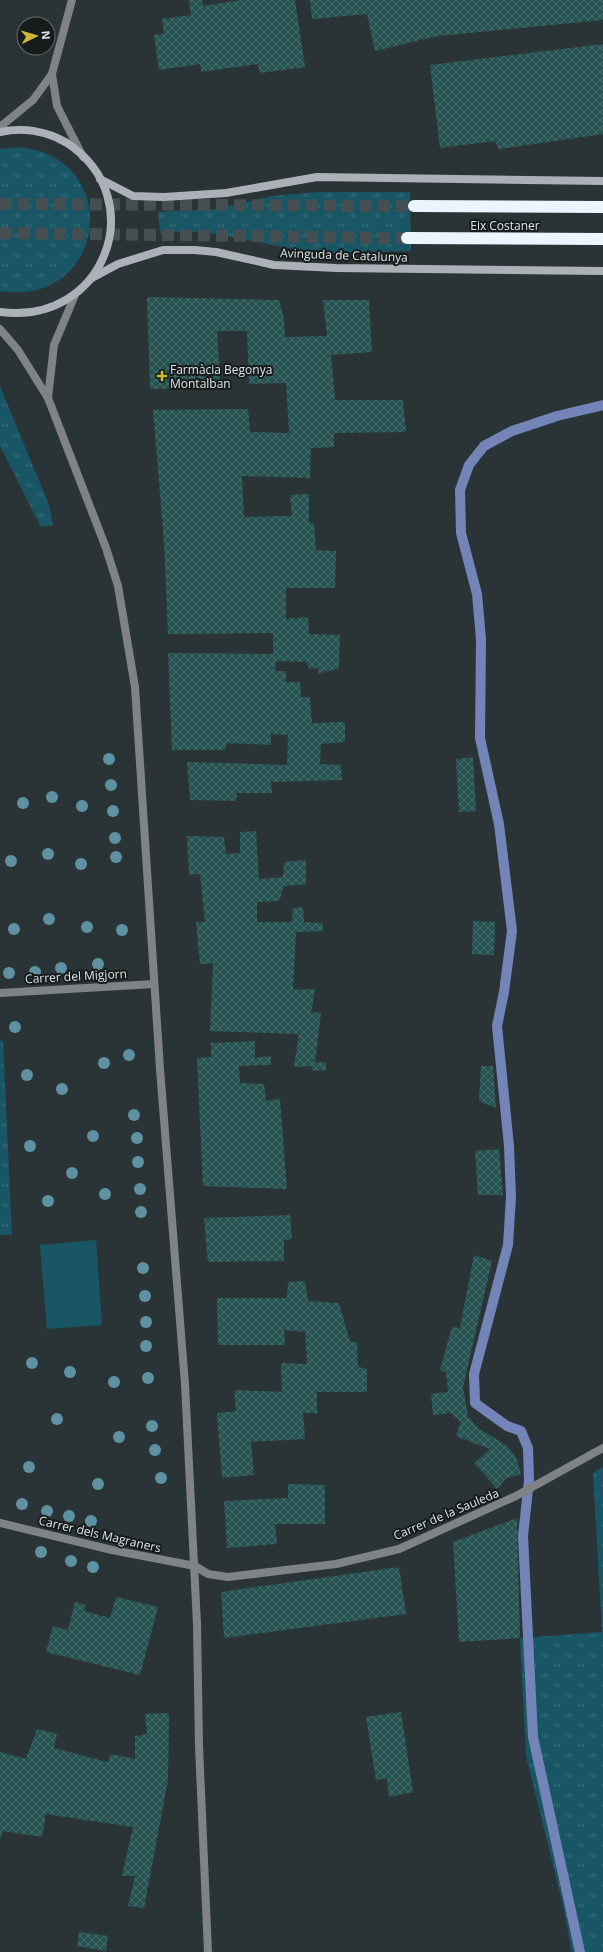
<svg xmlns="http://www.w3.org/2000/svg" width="603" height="1952" viewBox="0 0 603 1952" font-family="'Open Sans',sans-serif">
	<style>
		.grass { fill: url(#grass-tufts) }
		.park { fill: #185666 }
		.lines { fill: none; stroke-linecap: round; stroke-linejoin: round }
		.stream { stroke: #7385b8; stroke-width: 10 }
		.building { fill: url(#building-cross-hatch) }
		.motorway-tunnel { stroke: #454e51; stroke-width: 12; stroke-dasharray: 12 6; stroke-linecap: butt }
		.minor { stroke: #808386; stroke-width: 8 }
		.tertiary { stroke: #808386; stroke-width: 8 }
		.secondary { stroke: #abb1b6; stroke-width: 8 }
		.motorway { stroke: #ecf5fd; stroke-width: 12 }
		.tree { fill: #5e92a2 }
		.poi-dot { fill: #d2b736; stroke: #161b1c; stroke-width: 1.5 }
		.labels { text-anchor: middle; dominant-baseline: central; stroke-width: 4; stroke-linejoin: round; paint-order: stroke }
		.street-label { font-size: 12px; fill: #dee4e6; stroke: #161b1c }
		.poi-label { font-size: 12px; fill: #dee4e6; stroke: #161b1c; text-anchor: start }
	</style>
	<defs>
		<pattern id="grass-tufts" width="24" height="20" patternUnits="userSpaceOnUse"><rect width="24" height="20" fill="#185666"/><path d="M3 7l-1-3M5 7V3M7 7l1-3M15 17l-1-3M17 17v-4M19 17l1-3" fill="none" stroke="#396e7c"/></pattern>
		<pattern id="building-cross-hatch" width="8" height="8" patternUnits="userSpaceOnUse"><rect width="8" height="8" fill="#285353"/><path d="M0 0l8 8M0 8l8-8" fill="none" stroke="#476c6c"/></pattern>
	</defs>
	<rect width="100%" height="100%" fill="#2a3437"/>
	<g class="grass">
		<path d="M19,147c106,10 88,161 -19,144v-142z"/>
		<polygon points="319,192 410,192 411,251 322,253 294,249 216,234 192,232 160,233 158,212 216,209 272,196"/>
		<polygon points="0,386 49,505 53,525 41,527 0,446"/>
		<polygon points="0,1041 3,1041 12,1235 0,1235"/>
		<polygon points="603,1467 603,1952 572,1952 563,1905 526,1756 520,1638 602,1632 593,1473"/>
	</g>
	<polygon class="park" points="96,1240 102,1325 47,1329 40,1245"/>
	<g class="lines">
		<polyline class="stream" points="580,1952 533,1737 523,1536 529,1480 528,1448 521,1431 507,1426 475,1403 474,1374 508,1245 511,1197 509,1146 497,1026 504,992 512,931 499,824 480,738 481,639 477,594 461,533 460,490 469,465 484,446 512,431 557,416 603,405"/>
	</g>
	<g class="building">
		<polygon points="189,0 202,0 203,6 242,0 295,0 305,67 260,73 258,64 201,72 200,64 159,70 154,35 164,34 162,19 191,15"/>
		<polygon points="310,0 603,0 603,20 437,36 375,51 367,14 312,19"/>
		<polygon points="603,44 603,134 499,149 495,141 440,148 430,65"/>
		<polygon points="147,297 279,300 284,319 285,337 327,336 323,300 369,300 372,352 331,355 335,400 403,400 406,432 334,433 334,447 311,448 310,478 242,476 244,517 292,516 290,495 309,494 309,523 314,523 316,550 336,551 335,588 286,588 286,619 308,617 309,634 340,635 339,669 319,673 318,668 309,669 306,662 276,661 275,671 286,671 286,682 300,682 301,697 310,697 312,723 345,722 345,742 321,744 320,764 341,765 342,780 271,782 272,793 237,793 236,801 190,800 187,762 287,765 288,735 271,734 271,745 227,743 225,750 172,750 168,653 273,654 273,633 168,634 164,542 153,410 248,409 250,432 289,433 286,383 249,384 247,331 217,331 220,379 204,388 150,389"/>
		<polygon points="473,757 476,811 459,812 456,759"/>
		<polygon points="256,831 259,879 283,877 284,862 306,860 306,884 284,886 279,901 257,902 257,922 292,922 293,908 303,907 304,922 323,923 323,931 296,932 293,990 315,989 311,1013 321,1012 315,1063 326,1062 326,1070 313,1071 311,1066 294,1067 299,1034 210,1031 213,963 200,964 196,922 205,922 200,874 189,875 187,836 224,837 226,854 240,853 240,832"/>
		<polygon points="473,921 495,922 494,955 472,954"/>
		<polygon points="255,1041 255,1058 271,1056 271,1065 239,1066 240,1083 264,1084 266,1101 280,1099 287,1189 203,1186 197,1058 211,1057 211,1043"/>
		<polygon points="481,1066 493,1066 496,1108 479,1101"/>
		<polygon points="499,1149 503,1195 478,1195 475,1151"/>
		<polygon points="290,1215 292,1239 284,1240 284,1261 208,1262 204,1218"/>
		<polygon points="474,1255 492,1261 463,1387 468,1417 478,1428 507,1446 516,1457 521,1474 506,1478 497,1489 474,1463 490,1449 456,1436 461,1422 451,1413 433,1415 431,1394 448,1392 446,1372 440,1370 452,1327 460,1328"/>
		<polygon points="305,1281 308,1301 339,1303 350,1342 357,1342 358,1367 367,1369 367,1392 317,1392 317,1413 303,1413 305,1439 251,1442 254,1475 222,1478 217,1413 236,1411 234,1390 282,1392 281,1363 307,1364 305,1332 284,1330 285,1345 218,1345 217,1298 287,1298 288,1282"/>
		<polygon points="288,1484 325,1485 325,1524 275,1524 277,1544 227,1548 224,1501 288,1498"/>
		<polygon points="517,1518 520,1638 459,1642 453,1542"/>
		<polygon points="399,1567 406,1614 224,1638 221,1592"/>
		<polygon points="116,1597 158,1607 140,1675 46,1652 53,1626 68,1630 75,1602 86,1605 84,1611 110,1618"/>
		<polygon points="401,1712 413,1792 389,1797 387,1778 376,1780 366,1717"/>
		<polygon points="169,1713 168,1780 144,1908 128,1906 135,1876 122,1876 133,1827 46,1814 42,1837 3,1831 0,1840 0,1752 26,1759 37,1729 57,1734 54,1748 108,1762 110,1754 135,1759 135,1736 147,1734 145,1714"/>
		<polygon points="79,1932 108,1936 106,1951 77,1946"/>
	</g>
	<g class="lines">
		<g class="motorway-tunnel">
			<polyline points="0,204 414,206"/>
			<polyline points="0,233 407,238"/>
		</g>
		<g class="minor">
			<polyline points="52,74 57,106 83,157"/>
			<polyline points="0,127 33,100 52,74 72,0"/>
			<polyline points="0,993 154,984"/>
			<polyline points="0,1523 112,1550 195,1566 208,1574 228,1577 336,1564 399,1549 516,1496 603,1448"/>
		</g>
		<g class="tertiary">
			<polyline points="0,329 18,350 48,398 106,548 118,586 135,687 160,1069 185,1384 197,1624 199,1746 208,1952"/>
			<polyline points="48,398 54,345 75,295"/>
		</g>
		<g class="secondary">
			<path d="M0,132c23,-5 47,-1 67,11 85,56 38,183 -67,169"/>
			<polyline points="100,179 133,196 164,197 226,193 317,177 603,181"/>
			<polyline points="92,278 118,264 163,250 195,250 216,252 274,265 336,268 603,271"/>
		</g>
		<g class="motorway">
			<polyline points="414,206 603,207"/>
			<polyline points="407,238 603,239"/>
		</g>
	</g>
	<g class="tree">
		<circle cx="109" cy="759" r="6"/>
		<circle cx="111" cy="785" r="6"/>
		<circle cx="52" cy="797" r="6"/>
		<circle cx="23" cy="803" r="6"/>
		<circle cx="82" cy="806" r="6"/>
		<circle cx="113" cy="811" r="6"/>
		<circle cx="115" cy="838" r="6"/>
		<circle cx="48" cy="854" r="6"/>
		<circle cx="116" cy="857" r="6"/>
		<circle cx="11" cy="861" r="6"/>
		<circle cx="81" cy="864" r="6"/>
		<circle cx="49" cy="919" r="6"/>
		<circle cx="87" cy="927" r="6"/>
		<circle cx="14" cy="929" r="6"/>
		<circle cx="122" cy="930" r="6"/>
		<circle cx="98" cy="964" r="6"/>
		<circle cx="61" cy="968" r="6"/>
		<circle cx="35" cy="972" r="6"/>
		<circle cx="9" cy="973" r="6"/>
		<circle cx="15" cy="1027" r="6"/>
		<circle cx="129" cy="1055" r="6"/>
		<circle cx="104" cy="1063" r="6"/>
		<circle cx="27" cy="1075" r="6"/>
		<circle cx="62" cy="1089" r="6"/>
		<circle cx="134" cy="1115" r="6"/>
		<circle cx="93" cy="1136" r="6"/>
		<circle cx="137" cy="1138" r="6"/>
		<circle cx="30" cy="1146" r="6"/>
		<circle cx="138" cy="1162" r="6"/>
		<circle cx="72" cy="1173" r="6"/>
		<circle cx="140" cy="1189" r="6"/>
		<circle cx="105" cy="1194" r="6"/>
		<circle cx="48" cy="1201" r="6"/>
		<circle cx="141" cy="1212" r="6"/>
		<circle cx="143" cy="1268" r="6"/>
		<circle cx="145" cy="1296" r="6"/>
		<circle cx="146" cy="1322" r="6"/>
		<circle cx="146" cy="1346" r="6"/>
		<circle cx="32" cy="1363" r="6"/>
		<circle cx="70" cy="1372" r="6"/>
		<circle cx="148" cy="1378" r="6"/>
		<circle cx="114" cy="1382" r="6"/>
		<circle cx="57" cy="1419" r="6"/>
		<circle cx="152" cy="1426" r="6"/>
		<circle cx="119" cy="1437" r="6"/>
		<circle cx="155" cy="1450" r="6"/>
		<circle cx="29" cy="1467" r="6"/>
		<circle cx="161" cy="1478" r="6"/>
		<circle cx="98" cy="1484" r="6"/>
		<circle cx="22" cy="1504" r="6"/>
		<circle cx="47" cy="1511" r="6"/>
		<circle cx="69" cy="1516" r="6"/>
		<circle cx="91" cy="1521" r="6"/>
		<circle cx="41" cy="1552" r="6"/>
		<circle cx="71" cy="1561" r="6"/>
		<circle cx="93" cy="1567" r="6"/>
	</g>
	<path class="poi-dot" d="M160 370h4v4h4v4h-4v4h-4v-4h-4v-4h4z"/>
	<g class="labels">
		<g class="street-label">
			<text x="505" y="225">Eix Costaner</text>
			<text transform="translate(344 255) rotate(2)">Avinguda de Catalunya</text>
			<text transform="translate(76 976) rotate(-3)">Carrer del Migjorn</text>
			<text transform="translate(446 1514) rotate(-23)">Carrer de la Sauleda</text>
			<text transform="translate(100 1534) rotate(13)">Carrer dels Magraners</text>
		</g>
		<g class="poi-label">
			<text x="170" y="369">Farmàcia Begonya<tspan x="170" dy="14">Montalban</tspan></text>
		</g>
	</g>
	<g transform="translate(36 36) rotate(85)"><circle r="19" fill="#161b1c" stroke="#666b6d"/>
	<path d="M0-3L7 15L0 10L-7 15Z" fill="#d2b736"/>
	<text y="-6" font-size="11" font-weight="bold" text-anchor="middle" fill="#dee4e6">N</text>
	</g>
</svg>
